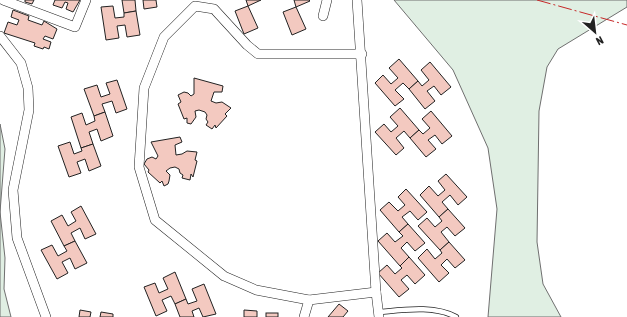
<svg xmlns="http://www.w3.org/2000/svg" width="627" height="317" viewBox="0 0 627 317" font-family="'Asap Condensed',sans-serif">
	<style>
		.green { fill: #e0efe3; stroke: #6f6f6f }
		.building { fill: #f3c9c0; stroke: #222 }
		.lines { fill: none; stroke-linecap: round; stroke-linejoin: round }
		.lane-casing { stroke: #222; stroke-width: 6 }
		.street-casing { stroke: #222; stroke-width: 10 }
		.lane { stroke: #fff; stroke-width: 4.5 }
		.street { stroke: #fff; stroke-width: 9 }
		.power { stroke: #c62828; stroke-width: 1; stroke-dasharray: 14 3 2 3; stroke-linecap: butt }
	</style>
	<rect width="100%" height="100%" fill="#fff"/>
	<g class="green">
		<polygon points="394,0 627,0 627,7 558,49 547,67 539,111 537,242 543,284 561,317 488,317 497,209 488,148 453,70"/>
		<polygon points="0,124 5,149 0,212 5,258 4,289 11,317 0,317"/>
	</g>
	<g class="building">
		<polygon points="25,0 34,0 32,4 25,2"/>
		<polygon points="55,0 80,0 73,12 66,9 68,3 65,2 62,8 53,5"/>
		<polygon points="122,0 135,0 136,11 124,13"/>
		<polygon points="143,0 156,0 157,7 144,9"/>
		<polygon points="246,0 261,0 248,6"/>
		<polygon points="294,0 309,0 310,1 296,7"/>
		<polygon points="113,6 115,18 124,17 124,13 136,11 140,35 127,37 125,25 117,26 119,38 106,40 101,7"/>
		<polygon points="248,6 258,28 244,34 235,11"/>
		<polygon points="296,7 306,29 292,35 283,12"/>
		<polygon points="13,10 29,16 28,20 42,25 44,21 57,29 53,39 45,36 43,39 51,42 49,49 44,47 43,49 34,46 35,43 4,33 8,22 17,25 19,20 11,17"/>
		<polygon points="399,59 418,81 409,89 403,83 395,90 404,99 395,106 375,83 383,75 391,84 398,78 389,68"/>
		<polygon points="430,62 451,87 441,95 434,86 427,91 435,101 425,109 409,89 418,81 422,86 429,80 421,70"/>
		<polygon points="194,78 223,86 222,92 214,92 211,101 216,103 222,102 231,108 225,114 227,116 216,128 215,125 212,129 206,125 208,122 206,119 207,115 205,112 199,110 195,111 196,117 191,124 187,123 187,118 184,119 178,104 181,102 178,95 184,92 188,93 191,96 194,94"/>
		<polygon points="117,80 127,109 116,113 112,101 102,104 105,112 94,116 84,89 97,85 101,97 110,94 106,83"/>
		<polygon points="400,108 419,130 410,138 404,131 396,138 404,148 396,155 375,132 384,124 391,132 398,126 390,117"/>
		<polygon points="431,111 452,136 442,144 435,135 428,140 436,149 426,157 410,138 419,130 423,134 430,128 422,119"/>
		<polygon points="105,112 113,136 101,141 97,129 89,132 93,144 81,148 71,117 82,113 86,125 95,121 94,116"/>
		<polygon points="180,137 182,142 175,145 176,155 182,154 187,151 197,152 195,160 197,161 193,177 191,174 190,180 182,178 183,175 180,173 179,169 175,167 170,168 166,171 170,175 169,181 168,184 164,186 162,181 160,183 148,172 149,170 144,164 147,159 152,157 156,159 158,156 151,142"/>
		<polygon points="70,142 74,154 82,151 81,148 93,144 101,166 89,171 85,159 77,162 81,173 69,177 58,146"/>
		<polygon points="446,174 467,197 458,205 450,195 442,202 448,209 439,217 420,195 429,186 438,196 445,190 438,181"/>
		<polygon points="406,189 427,212 418,220 410,211 402,217 408,224 399,232 380,210 389,202 398,211 405,205 398,197"/>
		<polygon points="81,206 96,234 85,239 80,228 71,233 75,241 64,246 51,221 62,215 68,226 76,221 71,212"/>
		<polygon points="448,209 465,228 455,236 447,227 441,232 449,242 440,250 418,226 427,218 435,227 442,221 439,217"/>
		<polygon points="408,224 425,243 415,251 407,242 401,248 409,257 400,266 378,241 387,233 395,242 403,236 399,232"/>
		<polygon points="75,241 87,263 75,269 70,258 62,262 68,273 57,279 41,250 52,245 58,256 67,251 64,246"/>
		<polygon points="449,242 465,260 455,268 447,259 441,265 449,273 439,282 418,258 427,249 435,259 442,253 440,250"/>
		<polygon points="409,257 425,275 415,284 407,275 401,280 409,289 399,297 378,273 387,265 395,274 402,268 400,266"/>
		<polygon points="175,272 186,299 175,304 171,296 162,300 167,311 156,316 144,287 155,283 159,293 168,289 163,278"/>
		<polygon points="204,284 216,314 203,317 199,308 192,311 194,317 180,317 175,304 186,299 188,304 197,301 192,289"/>
		<polygon points="339,304 348,311 343,317 328,317"/>
		<polygon points="80,310 91,312 90,317 79,317"/>
		<polygon points="244,310 257,311 257,317 244,317"/>
		<polygon points="101,312 113,314 113,317 100,317"/>
		<rect x="266" y="313" width="12" height="4"/>
	</g>
	<g class="lines">
		<defs>
			<path id="lane" d="M379,312c24,-2 55,-7 77,5"/>
			<g id="street">
				<polyline points="3,0 75,27 86,0"/>
				<polyline points="357,0 376,292 379,317"/>
				<polyline points="323,16 327,0"/>
				<polyline points="0,36 21,63 28,88 29,110 13,190 17,238 46,317"/>
				<polyline points="362,54 258,54 247,45 214,9 195,6 164,37 144,88 139,167 155,220 224,276 256,290 309,300 376,292"/>
				<polyline points="304,317 309,300"/>
			</g>
		</defs>
		<use href="#lane" class="lane-casing"/>
		<use href="#street" class="street-casing"/>
		<use href="#lane" class="lane"/>
		<use href="#street" class="street"/>
		<polyline class="power" points="537,0 627,25"/>
	</g>
	<g transform="translate(595 32) rotate(152)" stroke="#ffffff" stroke-width="3" paint-order="stroke">
	<path d="M0-3L7 15L0 10L-7 15Z" fill="#222222"/>
	<text y="-6" font-size="11" font-weight="bold" text-anchor="middle" fill="#222222">N</text>
	</g>
</svg>
